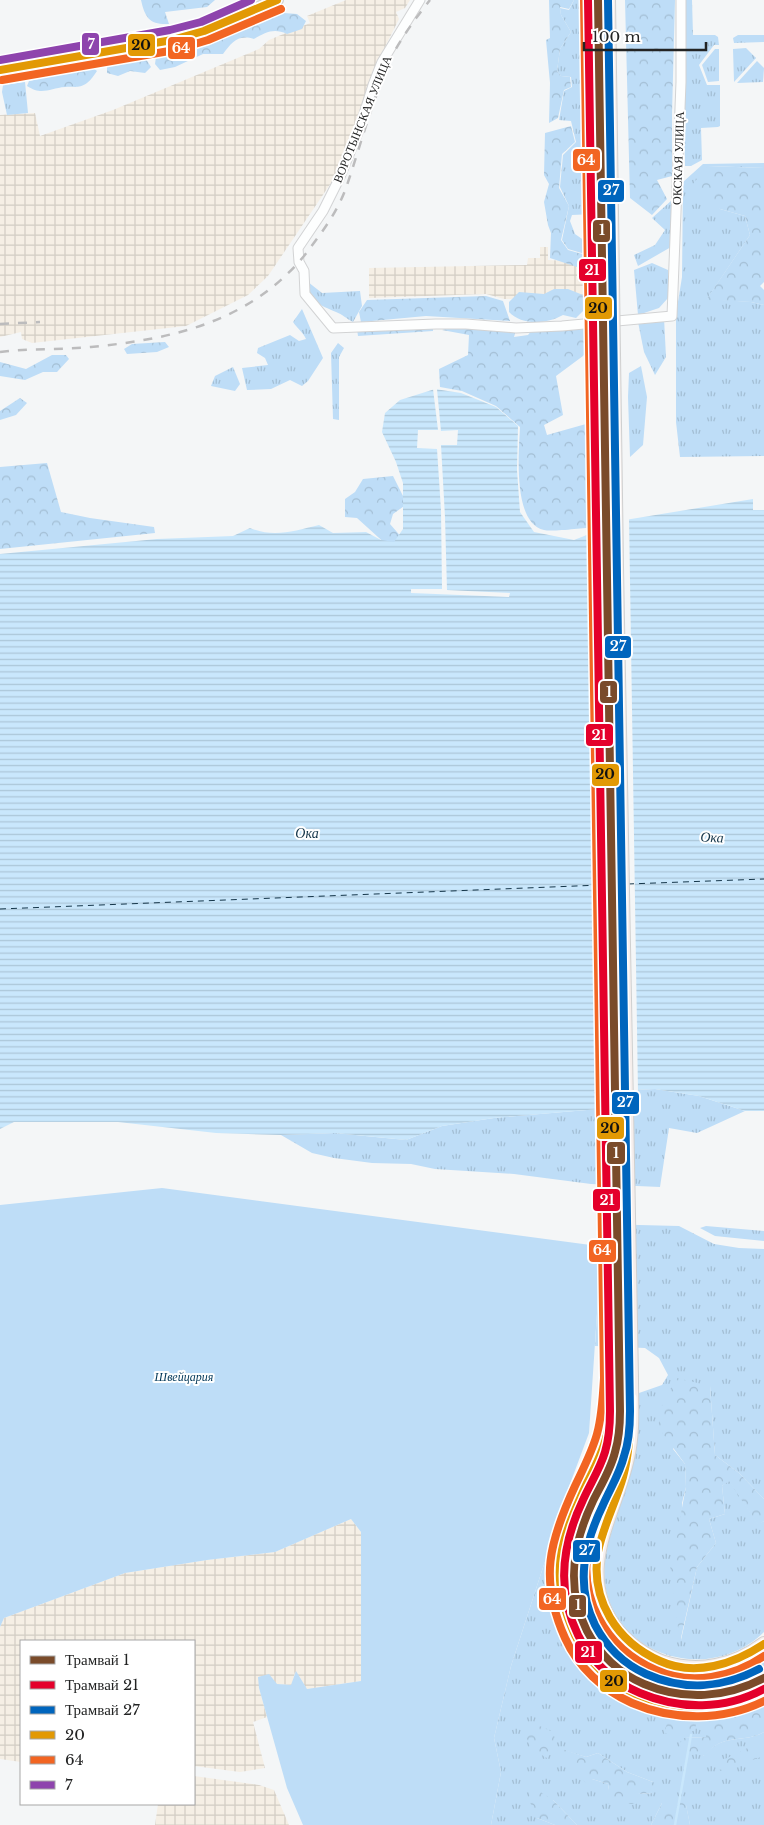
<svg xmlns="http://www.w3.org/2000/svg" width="764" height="1825" viewBox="0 0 764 1825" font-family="'Libre Baskerville',serif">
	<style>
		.industrial { fill: url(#industrial-grid) }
		.grass { fill: url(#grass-tufts); fill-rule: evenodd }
		.forest { fill: url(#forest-crowns) }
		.park { fill: #beddf7 }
		.water { fill: url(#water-rules) }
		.pier { fill: #f4f6f7 }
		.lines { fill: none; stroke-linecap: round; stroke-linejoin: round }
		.stream { stroke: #c9e7fc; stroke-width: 2.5 }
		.ferry { stroke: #15364a; stroke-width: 1; stroke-dasharray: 6 5; stroke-linecap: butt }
		.minor-casing { stroke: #d2d3d4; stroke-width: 11 }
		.tertiary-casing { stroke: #d2d3d4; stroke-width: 14 }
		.primary-casing { stroke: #cfd0d0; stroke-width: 16 }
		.minor { stroke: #fdfefe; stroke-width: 9 }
		.tertiary { stroke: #fdfefe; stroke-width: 11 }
		.primary { stroke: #f5eeec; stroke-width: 14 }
		.rail { stroke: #bcbcbd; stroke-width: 2.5; stroke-dasharray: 9 9; stroke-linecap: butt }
		.primary-bridge-casing { stroke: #cfd0d0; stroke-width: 16; stroke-linecap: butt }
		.primary-bridge { stroke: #f5eeec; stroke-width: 14 }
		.bus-1-casing { stroke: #fff; stroke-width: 11 }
		.bus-2-casing { stroke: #fff; stroke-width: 11 }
		.bus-3-casing { stroke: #fff; stroke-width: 11 }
		.bus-1 { stroke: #e29904; stroke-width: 8 }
		.bus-2 { stroke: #f26522; stroke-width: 8 }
		.bus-3 { stroke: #8e44ad; stroke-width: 8 }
		.tram-1-casing { stroke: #fff; stroke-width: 11 }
		.tram-2-casing { stroke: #fff; stroke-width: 11 }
		.tram-3-casing { stroke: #fff; stroke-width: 11 }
		.tram-1 { stroke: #7a4b2a; stroke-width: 8 }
		.tram-2 { stroke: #e4002b; stroke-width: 8 }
		.tram-3 { stroke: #0065bd; stroke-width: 8 }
		.labels { text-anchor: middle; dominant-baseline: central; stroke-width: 4; stroke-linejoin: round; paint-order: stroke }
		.street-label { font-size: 12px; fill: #232424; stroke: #fff }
		.park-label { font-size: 12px; font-style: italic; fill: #013657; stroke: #fff }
		.water-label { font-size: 14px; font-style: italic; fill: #15364a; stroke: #fff }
		.line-badge { stroke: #fff; stroke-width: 2 }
		.badge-label { font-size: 14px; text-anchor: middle; font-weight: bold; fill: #fff }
		.pale-badge-label { font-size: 14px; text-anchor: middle; font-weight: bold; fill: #111 }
	</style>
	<defs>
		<pattern id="industrial-grid" width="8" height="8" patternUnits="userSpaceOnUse" patternTransform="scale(1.25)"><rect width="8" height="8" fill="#f5efe5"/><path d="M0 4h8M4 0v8" fill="none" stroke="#d2cdc4"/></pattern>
		<pattern id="grass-tufts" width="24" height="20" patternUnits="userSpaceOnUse" patternTransform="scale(1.25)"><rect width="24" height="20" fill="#beddf7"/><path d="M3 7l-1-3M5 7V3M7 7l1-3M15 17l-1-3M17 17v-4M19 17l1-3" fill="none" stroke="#a3bed4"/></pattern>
		<pattern id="forest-crowns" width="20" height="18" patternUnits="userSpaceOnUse" patternTransform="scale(1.25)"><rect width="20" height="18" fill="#beddf7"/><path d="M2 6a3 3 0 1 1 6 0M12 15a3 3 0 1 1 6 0" fill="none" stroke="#a3bed4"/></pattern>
		<pattern id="water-rules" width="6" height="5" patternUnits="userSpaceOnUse" patternTransform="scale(1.25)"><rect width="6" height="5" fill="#c9e7fc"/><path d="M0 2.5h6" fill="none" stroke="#acc6d8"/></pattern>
	</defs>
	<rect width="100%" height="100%" fill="#f4f6f7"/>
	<g class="industrial">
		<polygon points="346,0 410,0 405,8 396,12 399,19 372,73 345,154 331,183 268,276 248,295 186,326 32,343 22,339 21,332 0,337 0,115 35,113 40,136 113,110 259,49 269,40 310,23 307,16"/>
		<polygon points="540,247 548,247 548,260 589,262 589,298 504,299 486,294 369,298 369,268 527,265 528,258 540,258"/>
		<polygon points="351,1519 361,1532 361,1681 307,1689 295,1672 292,1685 277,1684 259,1688 267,1717 253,1722 265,1768 240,1772 194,1766 194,1641 21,1641 21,1762 0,1759 0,1627 4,1618 125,1573 207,1560 275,1552"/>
		<polygon points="194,1776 259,1785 274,1790 289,1825 155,1825 158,1804 194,1804"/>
	</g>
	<g class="grass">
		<polygon points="574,0 589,0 594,214 572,215 570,221 575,234 585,241 585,254 568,249 562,240 569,206 560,187 563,155 576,142 571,121 559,120 564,91 572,87 571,77 561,76 557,71 560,49 571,32 561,15 560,8 569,10"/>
		<polygon points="682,0 692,0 693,35 715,35 718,37 719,45 714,45 699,65 707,85 720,85 720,126 718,127 701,128 702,160 691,166 685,166"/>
		<polygon points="738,35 764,35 764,42 734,43 733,38"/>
		<polygon points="746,48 756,58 734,82 733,49"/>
		<polygon points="715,49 719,49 719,81 708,82 702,65"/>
		<polygon points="757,61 764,68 763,82 737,83"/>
		<polygon points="25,82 28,113 7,115 2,92 3,85"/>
		<polygon points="764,163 764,168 708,166 720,209 745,216 750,235 707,299 751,302 764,305 764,456 680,457 676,422 676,314 682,277 683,182 703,164"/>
		<polygon points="672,200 671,247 638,266 634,255 655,245 665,230 652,218"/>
		<polygon points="652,263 668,270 668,298 659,308 638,315 634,270"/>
		<path d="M308,282l14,11 38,-2 2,15 -9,16c-6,-3 -11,-8 -17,-10 -16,-7 -27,-10 -28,-30z"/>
		<path d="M302,309l21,49 -15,23 -6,5 -12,-6 -19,9 -24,1 -5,-22 26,-3 -3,-7 -8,-5 1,-5 32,-13 9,6 7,-2c-3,-7 -9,-11 -13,-17z"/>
		<polygon points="664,318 666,357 655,375 644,352 638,322"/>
		<polygon points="338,343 344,348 339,357 339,420 333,419 331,353"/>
		<polygon points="641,366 647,397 643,445 630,457 628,397 629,373"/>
		<polygon points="233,367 240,384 235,391 211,386 215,376"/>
		<polygon points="655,1089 699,1096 745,1111 697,1133 669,1128 660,1187 591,1184 514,1174 435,1169 411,1164 372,1163 334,1158 312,1153 281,1135 335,1133 406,1140 442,1126 494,1118 610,1108 592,1092"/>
		<path d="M600,1224l79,2 35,18 25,4 25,1v250l-25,-26 -24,-18 -5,-69 -37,63 12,15 1,23 -4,16 -1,137 16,-73 19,-24 -7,-24 16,-5 -3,-28 7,-6 29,44 6,-3v111c-23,23 -57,32 -88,25 -21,-4 -41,-16 -54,-33 -39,-52 -3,-102 10,-156 7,-24 6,-50 7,-75l23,-8 6,-10 -9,-17 -14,-10 -50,-2 3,-48v-52z"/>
		<polygon points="706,1226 764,1231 764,1241 715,1236 700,1228"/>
		<path d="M621,1455c-7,43 -36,83 -32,128 2,14 8,35 18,46 8,7 20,13 29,19 11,7 23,17 35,23 25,12 73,-1 93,-18v17c-70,52 -183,-2 -184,-89 0,-13 0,-26 4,-38 3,-13 10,-23 15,-35 9,-17 16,-35 22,-53z"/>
		<path d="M548,1552c0,27 0,54 11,79 9,18 24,39 39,51 44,36 115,46 166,19l-2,3 -29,10 -26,4 -1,19 -21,1 19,18c18,-24 40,-12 60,-24v93h-74l-4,-20 -24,-2 -11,22h-74l-24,-25 -16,18 18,7h-64l10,-53 -7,-34 17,-72zM563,1750l23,7 12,-4 29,19 26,10v11l-15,1 -29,-4 -1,-6 -16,-5z"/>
	</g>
	<g class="forest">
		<path d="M141,0h74l-8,7 -42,5 4,12c-19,1 -24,-6 -28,-24z"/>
		<polygon points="549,0 574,0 569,9 560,7 561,15 571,32 560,49 557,71 561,76 570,77 571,87 564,90 558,118 549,123 550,83 546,40 550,38"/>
		<polygon points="625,0 675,0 672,114 672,176 657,180 667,199 652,215 630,198"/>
		<path d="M284,13l13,1 9,7 -4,8 -15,5c-13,-6 -21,-2 -33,5 -16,-5 -22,3 -31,15h-20l-28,13 -15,3 -5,-6 1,-7 41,-11 35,-15h8l4,-7 14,-2 4,-5z"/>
		<path d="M126,34l4,1 -3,4c-6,2 -10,2 -16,2 -10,0 -19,10 -29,5l3,-4 23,-3z"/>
		<polygon points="146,59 151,67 145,73 130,71 118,76 107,73 107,67 115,63"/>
		<path d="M92,67l5,4c-3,4 -6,9 -10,12 -9,6 -12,3 -22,4 -15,1 -23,9 -38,-1l2,-5z"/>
		<polygon points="571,126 575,142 562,154 559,188 569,206 561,240 568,250 593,257 593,271 583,269 550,258 551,233 548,225 544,202 549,184 544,175 545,133"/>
		<polygon points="708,166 764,168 764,282 760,286 764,290 764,305 751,302 706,300 750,235 745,216 720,209 692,185"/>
		<path d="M554,289h14l15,6 6,10 -13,13 -13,-3c-16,9 -41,11 -54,-3v-10l10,-10 25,2z"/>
		<polygon points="486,296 503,301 510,321 426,316 361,322 359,312 367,300"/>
		<polygon points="433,325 433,331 358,336 357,329"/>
		<path d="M459,325l57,5 -2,7 14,-2 4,-5 58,-1 1,17 -8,10 -27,20 7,39 -19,10 3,10 46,-13 3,31 -6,8 5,6 3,50 -4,10c-10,1 -42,5 -50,3 -32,-7 -25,-79 -24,-103l-24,-21 -34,-15 -22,-4 -1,-18 29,-14 1,-20 -27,-5z"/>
		<polygon points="165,342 169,347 157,352 127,354 124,349 132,344"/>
		<polygon points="52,355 66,355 69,359 57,372 43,372 25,380 0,376 0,362 26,369"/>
		<polygon points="20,398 27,403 16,415 0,420 0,411"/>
		<polygon points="47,463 61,512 90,518 154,527 155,533 0,549 0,467"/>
		<polygon points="393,476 407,504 393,514 390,524 403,539 389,547 357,518 345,517 345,499 355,492 363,479"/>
		<polygon points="677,1378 710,1386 715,1455 739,1473 764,1499 764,1521 758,1525 729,1481 722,1486 725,1514 709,1519 716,1543 697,1567 680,1642 670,1570 686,1487 685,1464 658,1427 663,1401"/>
		<path d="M764,1703v29c-20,12 -42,0 -59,24l-22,-4 -4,-8 5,-6 22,-1v-19l27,-4z"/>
		<polygon points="669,1718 696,1724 695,1731 679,1731 673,1738 664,1732"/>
		<polygon points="533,1723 553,1732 557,1746 547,1758 531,1749 526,1736"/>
		<polygon points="764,1740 764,1756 720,1771 719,1762"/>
		<polygon points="562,1749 586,1757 598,1753 627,1772 653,1782 660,1787 653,1793 638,1794 636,1804 609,1804 603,1800 609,1790 608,1784 592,1779 586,1783 565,1762"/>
		<polygon points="536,1789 553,1800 577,1825 555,1825 537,1818 529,1800 530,1790"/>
		<polygon points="670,1798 678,1800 686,1804 690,1825 651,1825 662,1803"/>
	</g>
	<polygon class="park" points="162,1188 598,1246 598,1298 589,1433 555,1524 548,1552 511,1666 494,1738 501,1772 491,1825 303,1825 287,1788 259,1688 258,1677 269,1674 277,1684 291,1685 296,1671 307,1689 361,1681 361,1532 351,1519 275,1552 207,1560 125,1573 4,1618 0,1627 0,1205"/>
	<path class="water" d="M435,389l26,4 35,14 22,19 -1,44 3,42 14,20 40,8 51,-20 128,-21v11h11v601h-19l-46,-15 -44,-7 -62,3 18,16 -117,10 -52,8 -36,14 -71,-7 -54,2 -65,-2 -98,-11h-104l-14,7v-575l157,-15 76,-3 17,-8c24,10 44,3 69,-3l14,8 33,-1 15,8 13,2 9,-13v-46l-7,-21 -14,-30 3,-19 15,-13z"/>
	<g class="pier">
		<polygon points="433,389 437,389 441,431 458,430 457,445 441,445 445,517 447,590 510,593 509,597 411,593 411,589 442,589 441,510 437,449 417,448 418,430 438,430"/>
		<polygon points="629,517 638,1092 602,1094 593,530"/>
	</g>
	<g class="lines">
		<polyline class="stream" points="675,1825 691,1735"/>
		<g class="ferry">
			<polyline points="628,884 764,879"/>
			<polyline points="0,909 601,885"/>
		</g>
		<defs>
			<polyline id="minor" points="420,0 382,62 373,85 359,130 340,177 323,211 298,248 299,262 304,271 305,294 333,328 436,324 466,324 516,328 562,326 672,316 681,82 681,0"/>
			<polyline id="tertiary" points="0,70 172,40 204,31 277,0"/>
			<g id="primary">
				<path d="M614,1378c-2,23 -2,46 -10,67 -28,71 -70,119 -26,197 16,26 37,44 65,55 39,14 85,14 121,-7"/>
				<path d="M631,1378c0,27 2,54 -4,80 -12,57 -53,110 -14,167 12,17 31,31 51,38 35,11 71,3 100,-19"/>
			</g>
		</defs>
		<use href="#minor" class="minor-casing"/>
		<use href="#tertiary" class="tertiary-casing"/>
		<use href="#primary" class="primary-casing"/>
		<use href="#minor" class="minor"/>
		<use href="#tertiary" class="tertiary"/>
		<use href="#primary" class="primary"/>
		<g class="rail">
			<polyline points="0,324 40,322"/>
			<path d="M0,352c30,-4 61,-2 91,-5 82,-8 158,-25 213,-91 16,-21 33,-43 42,-68 11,-32 20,-65 32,-97 3,-9 6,-19 10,-28 12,-23 26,-43 42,-63"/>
		</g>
		<defs>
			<g id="primary-bridge">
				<polyline points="594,0 614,1378"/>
				<polyline points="608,0 616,567 631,1378"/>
			</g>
		</defs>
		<use href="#primary-bridge" class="primary-bridge-casing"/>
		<use href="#primary-bridge" class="primary-bridge"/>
		<defs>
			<g id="bus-1">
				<path d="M594,0l20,1378c-2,20 -2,41 -8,60 -4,16 -12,31 -19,45 -26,57 -40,91 -12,152 12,26 35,47 61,59 42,18 88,16 128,-4"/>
				<polyline points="0,70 172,40 204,31 277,0"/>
				<path d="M631,1398c0,26 -1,53 -8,79 -7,25 -20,49 -25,75 -8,48 19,90 62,109 35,16 74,3 104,-17"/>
			</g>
			<g id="bus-2">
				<path d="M584,0l20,1378c-1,18 -2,38 -7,56 -5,18 -14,35 -22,52 -26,56 -36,94 -10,152 13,29 38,52 67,65 42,18 91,18 132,-2"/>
				<polyline points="2,80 175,50 208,40 281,9"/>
				<path d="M621,1398c0,25 -1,51 -7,75 -6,23 -18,45 -24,68 -14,55 15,107 66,129 35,16 77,7 108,-14"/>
			</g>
			<polyline id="bus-3" points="0,60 170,30 201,22 251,0"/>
		</defs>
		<use href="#bus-1" class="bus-1-casing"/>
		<use href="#bus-2" class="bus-2-casing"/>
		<use href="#bus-3" class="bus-3-casing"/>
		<use href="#bus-1" class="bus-1"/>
		<use href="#bus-2" class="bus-2"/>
		<use href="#bus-3" class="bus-3"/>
		<defs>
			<path id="tram-1" d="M598,0l22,1411c0,14 -1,28 -5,41 -4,17 -14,33 -22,49 -20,42 -28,86 -6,130 12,23 33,43 57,53 40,17 82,14 120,-6"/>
			<path id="tram-2" d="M588,0l22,1411c0,14 -1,28 -5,41 -5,17 -15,32 -22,48 -21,44 -27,90 -5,135 12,25 35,47 62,58 40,17 85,17 124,-4"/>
			<path id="tram-3" d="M608,0l22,1411c0,15 -1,31 -6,45 -4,17 -14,33 -21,49 -19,39 -28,80 -8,120 11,21 29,39 51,49 38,17 77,14 113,-5"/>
		</defs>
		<use href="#tram-1" class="tram-1-casing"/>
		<use href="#tram-2" class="tram-2-casing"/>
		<use href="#tram-3" class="tram-3-casing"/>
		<use href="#tram-1" class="tram-1"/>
		<use href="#tram-2" class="tram-2"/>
		<use href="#tram-3" class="tram-3"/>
	</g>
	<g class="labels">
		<g class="street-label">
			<text transform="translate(362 119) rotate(-68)">ВОРОТЫНСКАЯ УЛИЦА</text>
			<text transform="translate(678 158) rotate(-88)">ОКСКАЯ УЛИЦА</text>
		</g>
		<g class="park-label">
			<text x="184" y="1376">Швейцария</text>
		</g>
		<g class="water-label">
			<text x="307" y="833">Ока</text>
			<text transform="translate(712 837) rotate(2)">Ока</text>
		</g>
	</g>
	<g class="line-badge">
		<rect x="81" y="32" width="19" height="24" rx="5" fill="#8e44ad"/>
		<rect x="127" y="33" width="29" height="24" rx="5" fill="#e29904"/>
		<rect x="167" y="36" width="29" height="24" rx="5" fill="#f26522"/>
		<rect x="572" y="148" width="29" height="24" rx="5" fill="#f26522"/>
		<rect x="597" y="179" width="28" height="24" rx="5" fill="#0065bd"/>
		<rect x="592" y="219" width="19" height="24" rx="5" fill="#7a4b2a"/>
		<rect x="578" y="258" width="29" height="24" rx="5" fill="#e4002b"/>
		<rect x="584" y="296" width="29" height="24" rx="5" fill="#e29904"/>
		<rect x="604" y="635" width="28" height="24" rx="5" fill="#0065bd"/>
		<rect x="599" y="680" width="19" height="24" rx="5" fill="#7a4b2a"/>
		<rect x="585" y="723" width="29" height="24" rx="5" fill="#e4002b"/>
		<rect x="591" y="763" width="29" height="24" rx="5" fill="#e29904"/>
		<rect x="611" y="1091" width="29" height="24" rx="5" fill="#0065bd"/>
		<rect x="596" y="1116" width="29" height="24" rx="5" fill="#e29904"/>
		<rect x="606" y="1141" width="20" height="24" rx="5" fill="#7a4b2a"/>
		<rect x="592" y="1188" width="29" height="24" rx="5" fill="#e4002b"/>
		<rect x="588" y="1239" width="29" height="24" rx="5" fill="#f26522"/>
		<rect x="572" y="1539" width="29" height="24" rx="5" fill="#0065bd"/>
		<rect x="538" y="1587" width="29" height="24" rx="5" fill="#f26522"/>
		<rect x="568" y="1594" width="19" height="24" rx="5" fill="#7a4b2a"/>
		<rect x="574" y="1640" width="29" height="24" rx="5" fill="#e4002b"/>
		<rect x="599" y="1669" width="29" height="24" rx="5" fill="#e29904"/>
	</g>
	<g class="badge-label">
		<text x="91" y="49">7</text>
		<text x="181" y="53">64</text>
		<text x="586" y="165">64</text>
		<text x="611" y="195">27</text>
		<text x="602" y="235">1</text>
		<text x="592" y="275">21</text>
		<text x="618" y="651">27</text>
		<text x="609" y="697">1</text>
		<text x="599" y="740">21</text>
		<text x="625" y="1107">27</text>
		<text x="616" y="1158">1</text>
		<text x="607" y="1205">21</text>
		<text x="602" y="1255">64</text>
		<text x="587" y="1555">27</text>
		<text x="552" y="1604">64</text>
		<text x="578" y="1610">1</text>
		<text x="588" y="1657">21</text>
	</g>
	<g class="pale-badge-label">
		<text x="141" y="50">20</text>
		<text x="598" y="313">20</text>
		<text x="605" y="779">20</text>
		<text x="610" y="1133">20</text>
		<text x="614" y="1686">20</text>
	</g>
	<rect x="20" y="1640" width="175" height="165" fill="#ffffff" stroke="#a7a7a7"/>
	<rect x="30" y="1656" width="25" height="8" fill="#7a4b2a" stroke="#a7a7a7"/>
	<text x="65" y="1665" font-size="15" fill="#232424">Трамвай 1</text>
	<rect x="30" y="1681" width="25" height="8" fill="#e4002b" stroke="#a7a7a7"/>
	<text x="65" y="1690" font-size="15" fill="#232424">Трамвай 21</text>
	<rect x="30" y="1706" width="25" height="8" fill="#0065bd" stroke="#a7a7a7"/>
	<text x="65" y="1715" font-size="15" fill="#232424">Трамвай 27</text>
	<rect x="30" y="1731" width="25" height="8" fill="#e29904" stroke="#a7a7a7"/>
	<text x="65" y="1740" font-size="15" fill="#232424">20</text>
	<rect x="30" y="1756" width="25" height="8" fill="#f26522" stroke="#a7a7a7"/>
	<text x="65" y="1765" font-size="15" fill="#232424">64</text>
	<rect x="30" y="1781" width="25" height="8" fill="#8e44ad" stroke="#a7a7a7"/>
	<text x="65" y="1790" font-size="15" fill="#232424">7</text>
	<path d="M584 42v8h122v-8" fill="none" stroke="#232424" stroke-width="2.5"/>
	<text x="592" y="42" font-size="15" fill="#232424" stroke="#ffffff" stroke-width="4" paint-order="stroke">100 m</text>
</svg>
